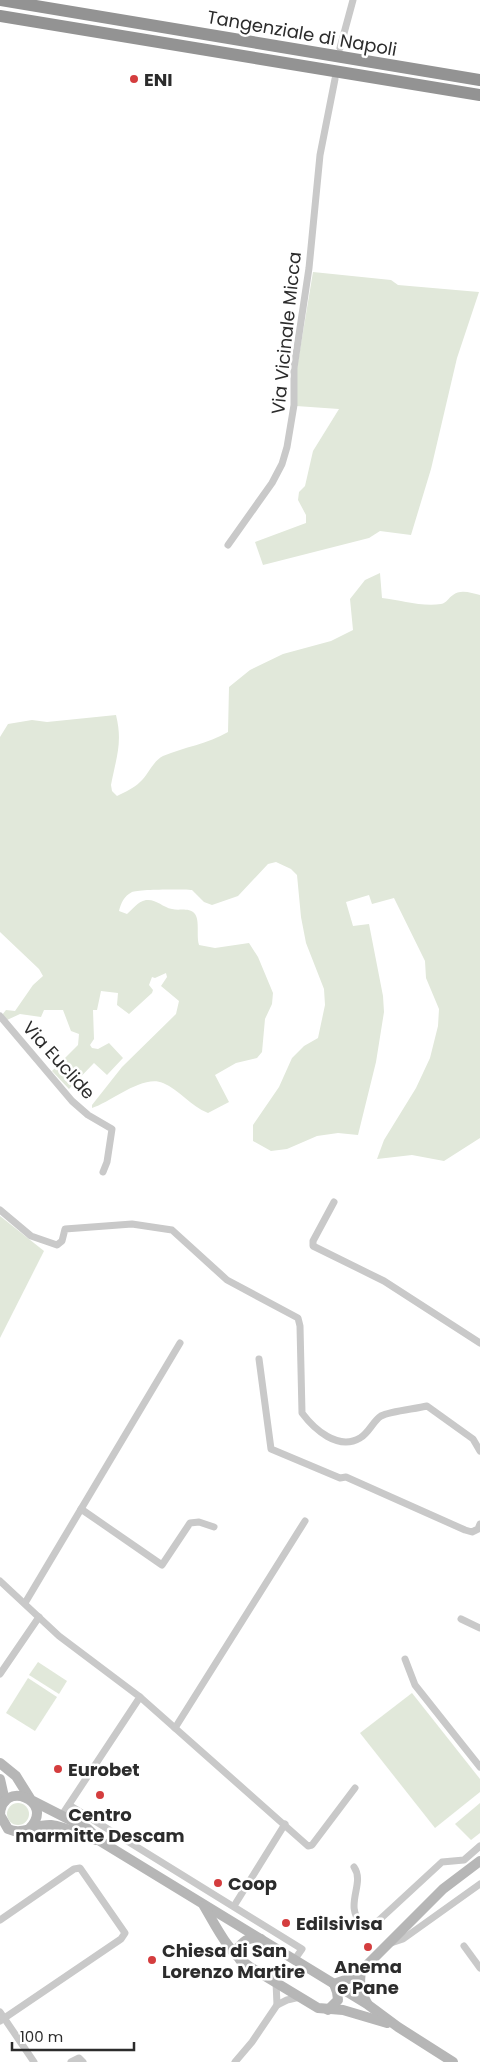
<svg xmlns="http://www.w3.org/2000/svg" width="480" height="2062" viewBox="0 0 480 2062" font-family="Poppins,sans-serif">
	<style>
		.green { fill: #e1e8da }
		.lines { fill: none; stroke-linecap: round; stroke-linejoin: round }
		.street { stroke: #c9c9c9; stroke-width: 7 }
		.secondary { stroke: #b6b6b6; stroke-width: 10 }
		.highway { stroke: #939393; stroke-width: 12 }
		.poi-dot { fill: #d43d3e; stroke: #fff; stroke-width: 2 }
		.labels { text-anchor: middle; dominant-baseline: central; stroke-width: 5; stroke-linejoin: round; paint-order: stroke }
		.street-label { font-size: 18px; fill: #2c2c2c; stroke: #fff }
		.poi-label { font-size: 18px; font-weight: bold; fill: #2c2c2c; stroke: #fff; text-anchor: start }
	</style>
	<rect width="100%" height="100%" fill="#fff"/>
	<g class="green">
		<polygon points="313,272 391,280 398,285 479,292 457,358 431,469 411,535 380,531 369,538 263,565 255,542 306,523 306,515 298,500 299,492 305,486 313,451 339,409 296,406 297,368"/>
		<path d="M380,573l2,25c18,2 40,9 59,6 6,-1 7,-6 12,-9 7,-6 19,-2 27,0v543l-36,23 -32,-6 -35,4 7,-19 32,-52 14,-30 8,-32 1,-17 -13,-31 -1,-17 -31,-63 -22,6 -3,-9 -23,7 7,24 16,-2 14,72 1,16 -8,50 -18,73 -20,-2 -21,3 -30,13 -16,2 -18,-10v-16l26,-38 13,-29 12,-12 14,-8 7,-33 -1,-16 -18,-46 -5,-26 -4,-42 -6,-6 -15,-7 -8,2 -30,32 -26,9 -8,-3 -12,-12c-8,-1 -54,-1 -60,2 -8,4 -11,11 -13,19l8,3c6,-5 10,-12 19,-14 11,-1 16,7 26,9 7,2 17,-2 23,5 5,7 1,22 4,31l16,3 34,-5 9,14 15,36 -1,11 -7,15 -3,33 -5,6 -21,5 -21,12 14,27 -21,11c-18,-7 -28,-23 -45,-30 -20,-9 -52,19 -71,25v-3l30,-38 54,-53 3,-13 -18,-15 6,-9 -1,-4 -11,5 -3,-1 -3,8 4,5 -1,3 -23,21 -12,-9 1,-12 -17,-2 -4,19h-4l1,29 -4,6 2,3 6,1 11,-6 14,15 -16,17 -13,-12 -25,26 -17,-18 26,-26 1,-11 -8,-3 -8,-21h-19l-3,7 -21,-3 -13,6 -5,-5 4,-5 9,1 18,-26 10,-9 -4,-7 -39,-37v-195l8,-13 24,-4 15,2 69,-7c7,28 0,43 -5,70l1,6 5,5c8,-4 17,-8 23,-14 8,-7 13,-21 23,-26 21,-9 45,-12 65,-24l1,-45 21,-17 33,-16 48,-13 22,-11 -3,-31 15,-19z"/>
		<polygon points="0,1216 44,1251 0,1338"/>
		<polygon points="38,1662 67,1681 59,1694 29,1675"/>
		<polygon points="28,1678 57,1697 35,1731 6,1713"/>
		<polygon points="412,1693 480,1779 480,1792 435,1828 360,1733"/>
		<circle cx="18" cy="1814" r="11"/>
		<polygon points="480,1803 480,1833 471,1840 455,1824"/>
	</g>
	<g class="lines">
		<g class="street">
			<polyline points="340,48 353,0"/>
			<polyline points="228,545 272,483 282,464 287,447 294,405 294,368 309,268 320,155 335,79"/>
			<polyline points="0,1016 72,1101 88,1115 112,1129 107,1162 103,1172"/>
			<polyline points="334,1202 313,1241 313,1246 384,1281 480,1343"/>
			<path d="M0,1210l31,26 26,9 5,-4 3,-12 67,-5 40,6 55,50 71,38 2,8 2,87c12,16 36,38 58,25 9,-5 13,-17 21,-22 10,-5 34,-7 46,-10l46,33 7,12"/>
			<polyline points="259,1359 271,1449 340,1478 346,1477 465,1530 472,1532 478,1529 480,1524"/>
			<polyline points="81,1509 162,1565 190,1523 199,1522 214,1527"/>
			<polyline points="0,1581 59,1636 140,1697 62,1815"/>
			<polyline points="25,1603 180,1343"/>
			<polyline points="461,1619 480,1628"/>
			<polyline points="405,1659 415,1685 480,1767"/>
			<polyline points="0,1674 39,1617"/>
			<polyline points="140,1697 308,1846 312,1845 355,1788"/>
			<polyline points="175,1728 305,1521"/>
			<polyline points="69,1805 302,1949 295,1959"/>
			<path d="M354,1867c12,17 -12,39 9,58l14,-3 65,-60 22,-2 16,-14"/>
			<polyline points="234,1906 285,1824"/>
			<polyline points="0,1920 74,1869 80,1868 125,1933 121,1939 0,2021"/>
			<polyline points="391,1943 403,1939 480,1884"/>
			<polyline points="464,1946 480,1968"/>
			<polyline points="276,1982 277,2005"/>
			<polyline points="0,2012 34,2062"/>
			<polyline points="71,2062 79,2058 83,2062"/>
			<polyline points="235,2062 252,2042 277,2005 287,2000 300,1997"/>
		</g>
		<g class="secondary">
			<polyline points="0,1763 16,1776 31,1800 88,1829 100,1841 367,2004 398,2027 453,2062"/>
			<polyline points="0,1779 5,1801"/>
			<path d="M30,1828c26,-28 -29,-49 -30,-13l8,14c15,7 27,-5 43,-4 16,2 29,10 45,15"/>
			<path d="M204,1906c13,22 24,46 46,61l68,41 25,2 44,13"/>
			<path d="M240,1960l-2,-12c7,-9 12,-11 23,-9"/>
			<path d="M361,1971c-2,14 -1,20 6,32"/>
			<polyline points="334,1984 351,1978 361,1971 443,1889 480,1861"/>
			<polyline points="328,2010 338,2000 337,1992 334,1984"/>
		</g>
		<g class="highway">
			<polyline points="0,0 480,80"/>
			<polyline points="0,16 480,95"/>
		</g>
	</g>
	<g class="poi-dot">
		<circle cx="134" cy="79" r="5"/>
		<circle cx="58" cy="1769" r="5"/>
		<circle cx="100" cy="1795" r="5"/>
		<circle cx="218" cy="1883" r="5"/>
		<circle cx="286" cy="1923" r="5"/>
		<circle cx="368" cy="1947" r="5"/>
		<circle cx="152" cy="1960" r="5"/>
	</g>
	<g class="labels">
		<g class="street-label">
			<text transform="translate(302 33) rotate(10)">Tangenziale di Napoli</text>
			<text transform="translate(286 333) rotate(-84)">Via Vicinale Micca</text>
			<text transform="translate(59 1060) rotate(48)">Via Euclide</text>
		</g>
		<g class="poi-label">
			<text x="144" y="79">ENI</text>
			<text x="68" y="1769">Eurobet</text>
			<text x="100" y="1814" text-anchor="middle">Centro<tspan x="100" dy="21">marmitte Descam</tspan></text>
			<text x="228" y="1883">Coop</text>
			<text x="296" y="1923">Edilsivisa</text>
			<text x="162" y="1950">Chiesa di San<tspan x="162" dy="21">Lorenzo Martire</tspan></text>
			<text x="368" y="1966" text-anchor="middle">Anema<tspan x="368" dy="21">e Pane</tspan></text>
		</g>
	</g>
	<path d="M12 2042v8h122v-8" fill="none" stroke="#2c2c2c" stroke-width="2.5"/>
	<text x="20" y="2042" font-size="15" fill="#2c2c2c" stroke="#ffffff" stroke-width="4" paint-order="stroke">100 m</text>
</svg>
